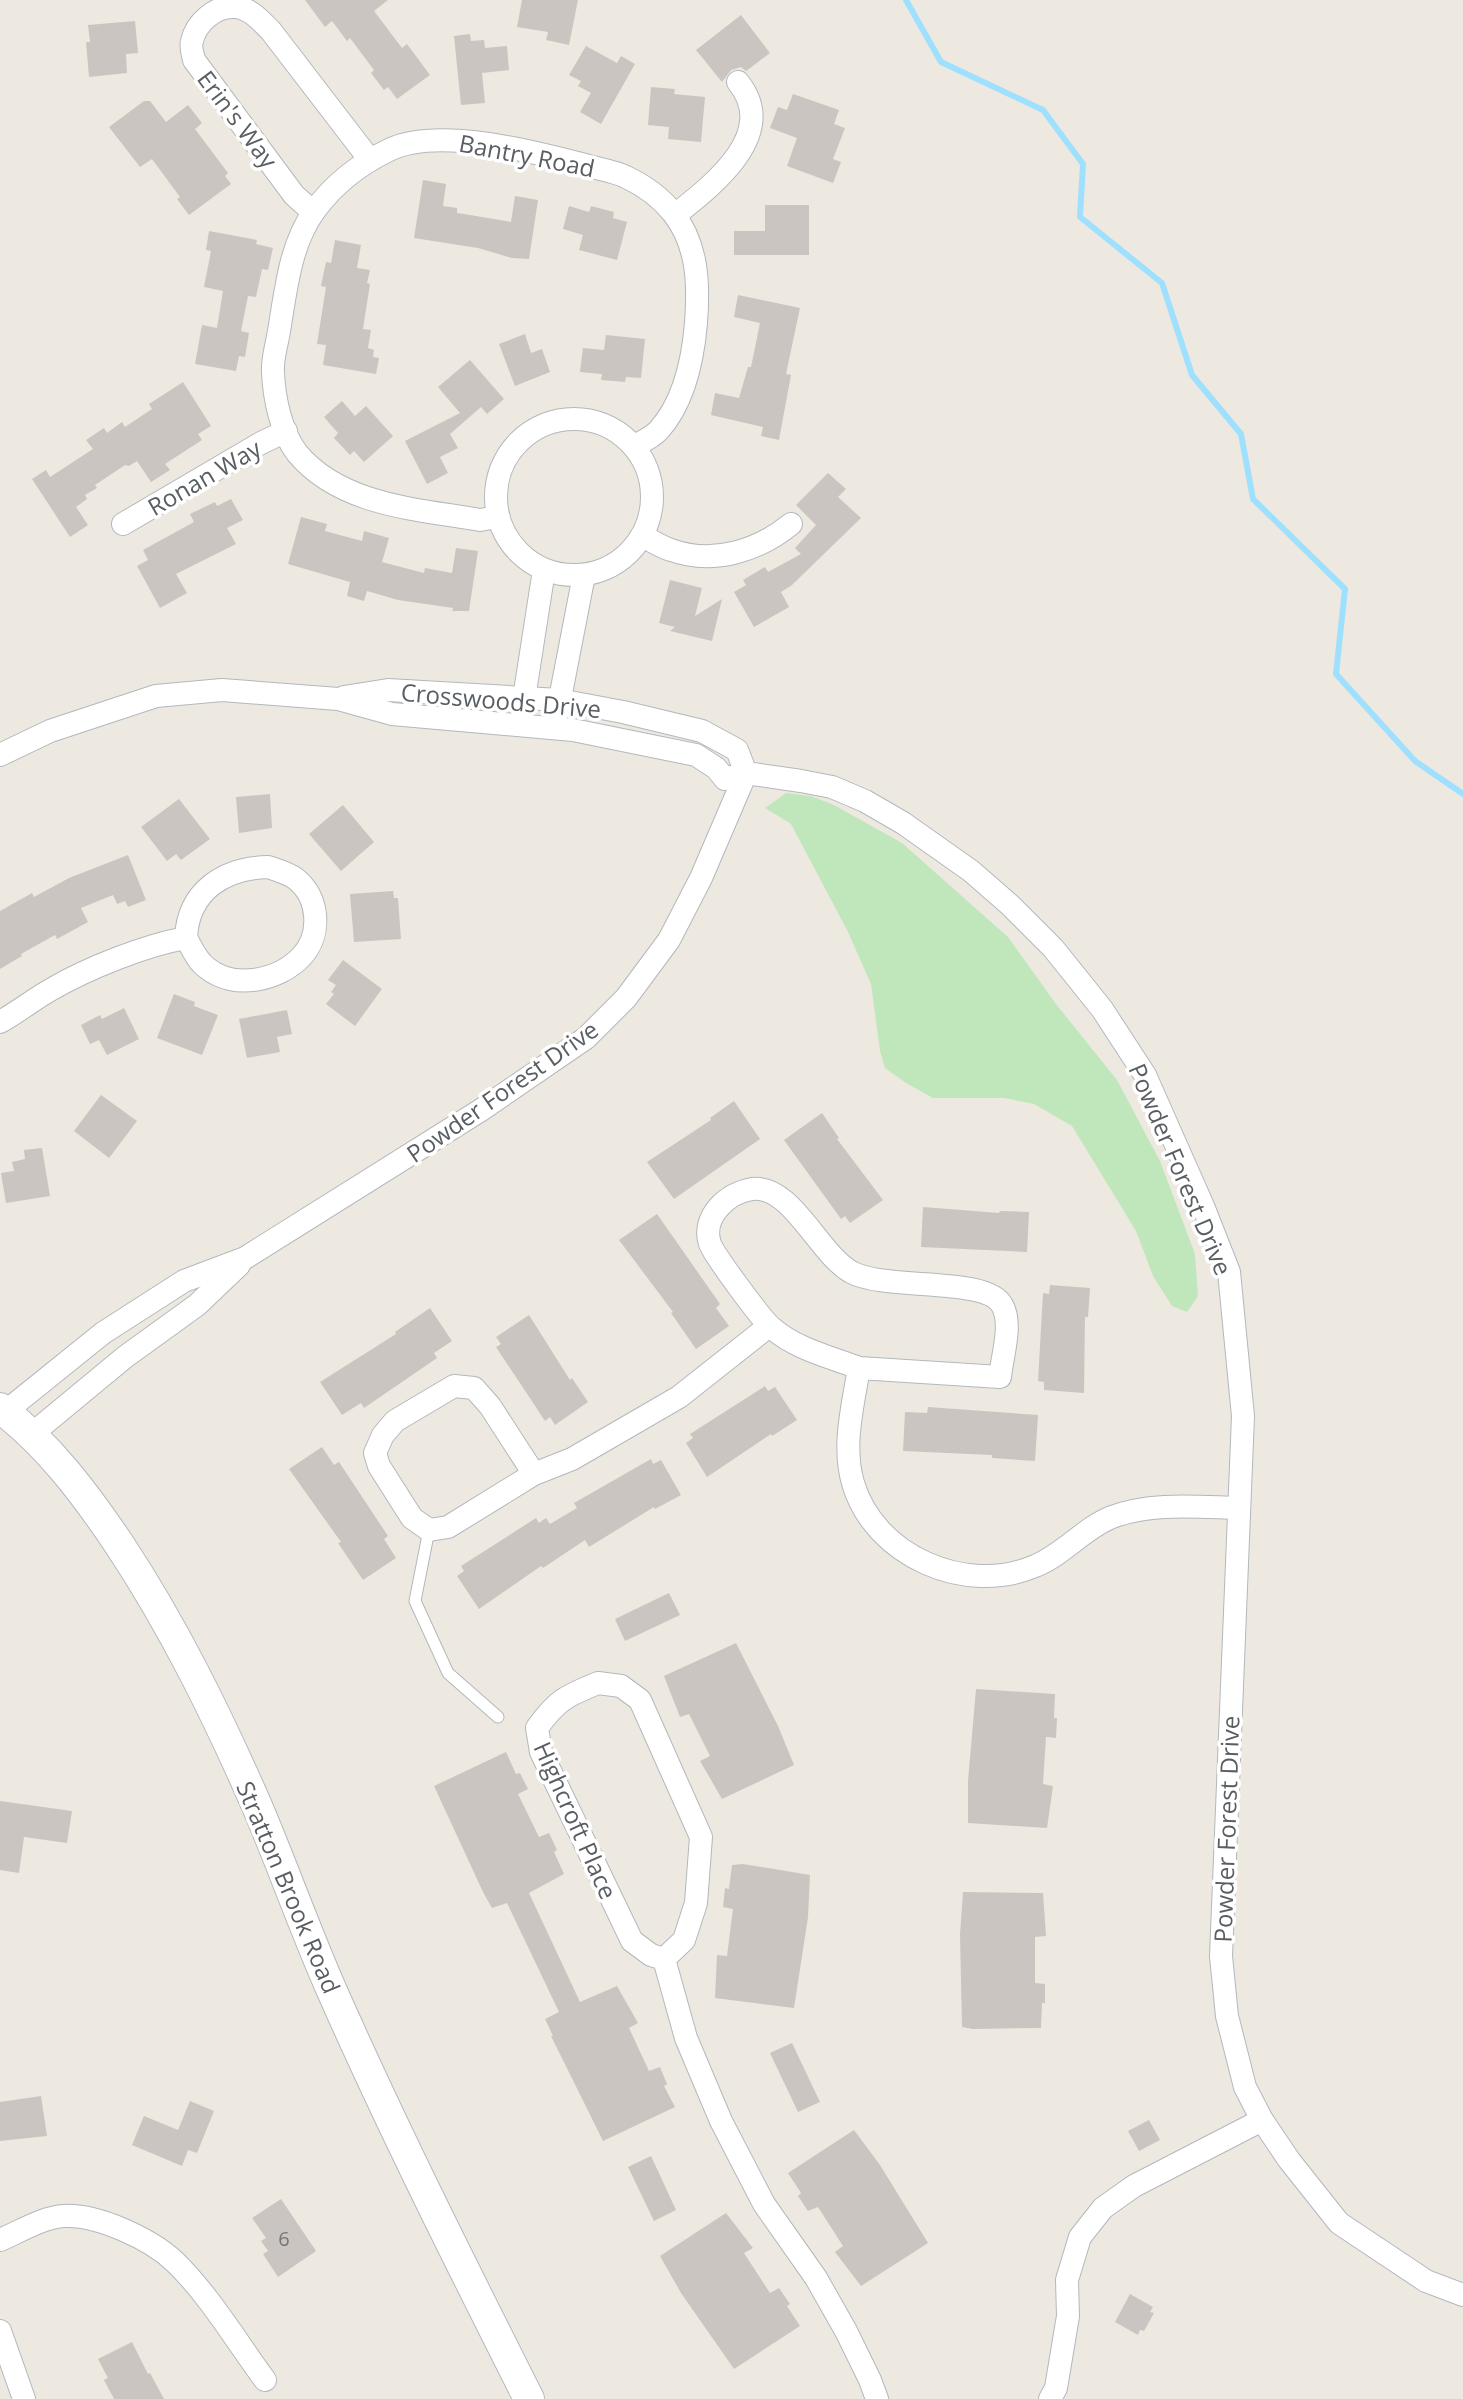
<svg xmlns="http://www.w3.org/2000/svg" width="1463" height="2399" viewBox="0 0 1463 2399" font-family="'Open Sans',sans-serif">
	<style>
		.green { fill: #c0e7bb }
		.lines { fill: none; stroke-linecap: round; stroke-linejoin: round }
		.stream { stroke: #9fe0ff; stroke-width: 6 }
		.building { fill: #cac5c0 }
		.lane-casing { stroke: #b3b8bc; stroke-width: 13 }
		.street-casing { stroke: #b3b8bc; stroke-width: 24 }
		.secondary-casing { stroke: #b4b9be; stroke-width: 32 }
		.lane { stroke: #fff; stroke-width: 11 }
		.street { stroke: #fff; stroke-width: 22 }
		.secondary { stroke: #fff; stroke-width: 30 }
		.labels { text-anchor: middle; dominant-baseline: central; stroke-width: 7; stroke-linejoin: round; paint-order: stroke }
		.number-label { font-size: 20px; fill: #75787a }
		.street-label { font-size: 24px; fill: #595e63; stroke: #fff }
	</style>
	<rect width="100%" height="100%" fill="#ede9e0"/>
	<polygon class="green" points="786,793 811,796 834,805 902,843 1008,937 1056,1004 1117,1080 1160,1161 1195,1254 1198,1296 1187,1312 1172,1306 1153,1276 1136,1231 1072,1126 1034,1104 1004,1098 933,1098 906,1083 885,1068 880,1051 871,984 848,932 791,824 765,808"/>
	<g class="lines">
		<polyline class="stream" points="906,0 941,62 1043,110 1083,164 1080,217 1162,283 1192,375 1241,434 1253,499 1345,589 1336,674 1415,761 1463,794"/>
	</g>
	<g class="building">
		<polygon points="305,0 388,0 374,11 402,48 407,44 430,75 397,99 388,87 384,90 371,73 374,70 350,38 347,41 332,21 325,27"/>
		<polygon points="522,0 578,0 569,45 546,40 548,32 517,27"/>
		<polygon points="741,15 770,53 746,71 741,67 731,70 722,82 696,50"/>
		<polygon points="135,21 138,53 126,54 127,73 89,77 86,42 90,42 88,25"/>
		<polygon points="470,34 471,41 484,40 485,48 507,46 509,70 482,73 485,103 461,105 454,36"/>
		<polygon points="586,46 617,63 621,56 635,64 601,124 580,112 591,93 578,86 581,81 569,75"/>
		<polygon points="651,87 675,89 674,94 705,97 701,142 668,139 669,127 648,125"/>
		<polygon points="793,94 839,110 834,124 845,128 833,159 841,162 833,183 787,166 797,138 770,128 778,107 787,110"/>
		<polygon points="144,101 150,101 166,122 188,105 202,123 195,129 228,173 225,176 231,184 189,215 177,199 180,197 152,159 140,167 109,127"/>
		<polygon points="423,180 446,184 443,206 457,208 457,213 470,215 511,222 515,196 538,200 529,259 512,258 478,248 414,238"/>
		<polygon points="765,205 809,205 809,255 734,255 734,231 765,231"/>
		<polygon points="569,206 589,212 591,206 614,212 613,218 627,222 617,260 579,250 583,235 563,229"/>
		<polygon points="209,231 257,240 256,244 273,248 268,270 262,269 256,297 248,296 241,331 249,333 245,357 239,356 236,371 195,364 202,325 217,328 223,291 204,287 211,251 206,250"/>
		<polygon points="335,240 361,245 357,268 370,270 367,283 370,284 363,329 371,330 368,348 374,350 373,357 379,358 376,374 323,365 326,345 317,344 326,287 321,286 326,262 331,263"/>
		<polygon points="738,295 800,308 786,374 791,375 779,440 761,436 763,427 711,415 715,393 739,398 748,367 751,367 760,323 734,317"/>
		<polygon points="525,334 531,353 542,349 550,372 515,386 499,344"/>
		<polygon points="606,335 645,339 641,378 626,377 625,382 601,380 602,374 580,372 583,348 604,350"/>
		<polygon points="470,360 504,399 487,414 481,407 450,434 458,448 440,457 448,473 427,484 405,441 460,413 438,387"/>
		<polygon points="183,382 211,426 198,434 202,440 165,464 170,470 151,482 137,461 129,466 125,465 95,485 97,488 85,495 87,499 76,507 88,525 70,537 32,479 46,470 50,477 93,449 86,440 104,428 107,433 122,422 125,427 152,409 149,404"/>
		<polygon points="342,401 355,416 366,406 393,436 364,462 354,451 350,455 334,438 338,433 324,417"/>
		<polygon points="828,473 846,489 838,497 861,518 792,585 781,592 789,607 754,627 734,592 746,585 743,580 765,567 768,572 801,554 795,548 816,525 796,505"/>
		<polygon points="231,499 243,520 227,528 236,544 176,574 187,593 160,608 137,566 148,560 143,550 194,522 190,514 215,502 217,506"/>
		<polygon points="301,517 327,524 325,531 362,541 364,531 389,538 382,562 424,573 425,568 452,573 456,548 478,551 469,611 452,611 453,608 398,600 367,591 364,601 347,596 350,582 288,564"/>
		<polygon points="670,580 702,588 695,616 722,599 712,641 670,631 675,627 659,623"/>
		<polygon points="270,794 272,828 239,833 236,797"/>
		<polygon points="179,799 210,839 181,860 176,854 167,861 141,827"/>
		<polygon points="343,805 374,842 341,871 309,834"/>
		<polygon points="128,855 146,900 128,907 125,901 117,904 113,895 81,908 88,922 57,939 55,935 21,954 22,956 0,969 0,911 32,893 34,897 69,878"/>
		<polygon points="393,891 394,898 398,898 401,939 354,942 350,894"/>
		<polygon points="343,960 382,989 355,1026 326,1004 334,994 331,992 336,985 328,980"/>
		<polygon points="174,994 195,1002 194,1006 218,1015 202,1055 157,1038"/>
		<polygon points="124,1008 139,1039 107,1055 99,1040 90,1044 81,1025 100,1015 102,1019"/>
		<polygon points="287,1010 292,1034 277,1037 280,1052 247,1058 239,1019"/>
		<polygon points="101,1095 137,1121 109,1158 74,1131"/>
		<polygon points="734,1101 760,1139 674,1199 647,1162 711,1120 710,1118"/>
		<polygon points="822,1113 839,1138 837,1139 883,1200 850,1223 845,1216 841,1219 784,1140"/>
		<polygon points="42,1148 50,1196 6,1203 1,1173 14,1171 12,1162 25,1159 24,1150"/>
		<polygon points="923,1207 999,1213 1000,1211 1029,1212 1027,1252 921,1247"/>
		<polygon points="657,1214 720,1304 716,1308 729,1326 696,1349 671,1313 673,1312 619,1240"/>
		<polygon points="1050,1285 1090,1288 1088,1317 1085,1317 1084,1393 1044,1390 1044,1382 1038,1381 1043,1293 1049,1294"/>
		<polygon points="430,1308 452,1341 434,1353 437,1358 364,1408 361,1403 342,1415 320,1382 396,1334 395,1332"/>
		<polygon points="529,1315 570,1380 572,1378 588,1402 555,1425 550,1417 545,1421 496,1347 501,1344 496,1337"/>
		<polygon points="765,1386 768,1391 775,1387 797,1420 772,1436 771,1434 707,1477 686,1443 693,1438 690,1434"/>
		<polygon points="928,1407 1038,1415 1035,1461 992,1458 992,1455 903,1451 905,1412 927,1413"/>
		<polygon points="322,1447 334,1465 339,1462 388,1536 384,1539 396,1558 363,1580 338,1543 341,1542 289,1469"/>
		<polygon points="651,1459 653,1464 661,1460 681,1495 655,1509 654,1507 589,1547 585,1540 543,1568 541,1566 479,1609 457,1576 464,1571 461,1566 536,1518 539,1523 546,1518 550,1524 577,1508 574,1503"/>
		<polygon points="669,1593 680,1615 625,1641 615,1619"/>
		<polygon points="736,1643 778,1726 794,1765 722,1799 700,1761 710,1756 689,1714 680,1717 664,1676"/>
		<polygon points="976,1689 1055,1694 1054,1718 1057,1718 1056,1738 1046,1737 1043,1784 1053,1786 1047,1828 968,1823 968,1781"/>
		<polygon points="506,1752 516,1774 520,1773 528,1789 518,1794 539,1837 549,1833 557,1850 554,1852 564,1874 529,1893 580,2002 617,1986 638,2023 629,2028 649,2071 660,2067 667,2084 664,2086 675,2107 603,2141 551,2036 553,2036 545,2019 559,2012 507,1903 492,1908 483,1892 434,1786"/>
		<polygon points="0,1801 72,1811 67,1843 24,1837 19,1873 0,1870"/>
		<polygon points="743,1864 810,1875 808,1917 794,2008 715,1998 717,1955 727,1956 733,1909 723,1907 725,1888 729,1889 732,1865"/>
		<polygon points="963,1892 1043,1893 1046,1936 1035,1937 1035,1983 1045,1984 1045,2003 1042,2003 1041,2028 973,2029 962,2027 960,1934"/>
		<polygon points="792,2043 820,2102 798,2112 770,2053"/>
		<polygon points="41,2096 47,2136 0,2141 0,2102"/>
		<polygon points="190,2101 214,2111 197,2153 188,2150 182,2166 132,2145 144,2116 178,2130"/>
		<polygon points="1149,2120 1160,2140 1139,2151 1128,2131"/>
		<polygon points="854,2130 880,2165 928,2243 861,2286 835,2252 843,2246 818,2207 808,2211 798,2196 801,2193 788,2173"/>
		<polygon points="651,2156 676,2210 654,2221 628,2167"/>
		<polygon points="281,2199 316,2251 278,2277 263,2254 268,2251 261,2241 266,2238 252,2218"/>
		<polygon points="726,2213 753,2248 744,2253 770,2293 779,2288 790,2304 787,2306 800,2326 734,2369 681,2293 660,2256"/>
		<polygon points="1130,2294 1153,2307 1150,2312 1154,2313 1144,2331 1140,2330 1138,2335 1115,2322"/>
		<polygon points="132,2342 148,2374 150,2373 164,2399 114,2399 104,2380 108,2378 98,2359"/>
	</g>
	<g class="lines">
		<defs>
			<polyline id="lane" points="429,1530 415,1601 448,1673 498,1717"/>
			<g id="street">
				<path d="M313,212l-19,-17 -100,-135c-1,-5 -4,-14 -2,-19 4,-18 23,-35 42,-34 15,0 27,14 37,24l99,129"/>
				<path d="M675,215c38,-30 105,-81 63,-133"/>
				<circle cx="574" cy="497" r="78"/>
				<path d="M498,517l-18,3c-62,-11 -139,-14 -183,-67 -16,-21 -23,-55 -24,-81 -1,-13 4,-28 6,-41 7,-41 11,-87 36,-121 19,-26 45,-46 74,-60 48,-24 146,2 196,15 13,4 29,6 41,12 17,8 35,21 47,36 25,32 26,71 23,110 -3,36 -12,79 -37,107 -6,7 -17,12 -25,16"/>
				<polyline points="123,524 261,443 286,431"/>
				<path d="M643,536c9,5 18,11 28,14 42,15 87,1 120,-26"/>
				<polyline points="344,697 388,690 559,700 623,712 702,731 737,750 746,773"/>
				<polyline points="522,711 544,570"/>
				<polyline points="557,714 584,575"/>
				<polyline points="0,755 50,731 156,696 222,690 338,699 392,714 573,730 696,755 716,768 725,779 746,773 801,781 832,787 865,801 903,823 971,871 1010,905 1053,948 1102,1009 1145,1075 1203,1206 1229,1272 1243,1416 1221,1956 1227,2016 1245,2087 1262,2120 1289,2160 1339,2223 1426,2281 1463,2295"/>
				<path d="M268,867c9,3 20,6 28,12 23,18 26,55 6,77 -23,25 -68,34 -95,12 -10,-7 -15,-20 -21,-30 2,-47 38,-70 82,-71z"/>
				<path d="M0,1022c18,-10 34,-23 52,-33 36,-21 94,-44 134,-51"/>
				<path d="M859,1368c-29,-11 -63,-19 -87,-40 -11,-9 -57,-72 -62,-84 -9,-27 17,-51 42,-55 39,-5 66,64 99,83 35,19 135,4 151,33 11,19 0,51 -2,72l-141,-9c-6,37 -17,78 -6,115 21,73 113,113 182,83 28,-11 49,-38 77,-49 40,-15 85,-10 127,-9"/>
				<polyline points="5,1412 103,1333 184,1281 245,1258 481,1110 586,1038 626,998 669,940 701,878 746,773"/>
				<polyline points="32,1434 125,1357 197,1305 239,1265"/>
				<polyline points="534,1474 490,1406 474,1388 454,1386 395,1421 383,1435 375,1453 379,1466 412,1518 429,1530 448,1527 534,1474 572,1459 679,1397 769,1326"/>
				<path d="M598,1683l23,3 19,14 61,137 -5,66 -12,37 -20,19 -13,-4 -19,-14 -91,-189 -4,-24c20,-28 29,-32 61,-45z"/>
				<polyline points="664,1959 686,2038 721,2121 764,2204 816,2278 846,2331 870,2380 877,2399"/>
				<path d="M0,2240c19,-8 43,-23 64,-24 33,-2 87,23 111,46 34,33 62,80 90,118"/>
				<polyline points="0,2331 24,2399"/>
				<polyline points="1050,2399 1056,2388 1068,2316 1067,2280 1080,2237 1103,2208 1134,2186 1262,2120"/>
			</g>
			<path id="secondary" d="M0,1408c48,36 86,87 119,136 55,83 98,171 138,262 26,61 48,124 75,185 61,138 129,273 197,408"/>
		</defs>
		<use href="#lane" class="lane-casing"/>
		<use href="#street" class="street-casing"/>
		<use href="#secondary" class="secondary-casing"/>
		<use href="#lane" class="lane"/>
		<use href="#street" class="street"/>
		<use href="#secondary" class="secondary"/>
	</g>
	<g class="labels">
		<g class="number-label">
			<text x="284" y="2238">6</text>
		</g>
		<g class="street-label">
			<text transform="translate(238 119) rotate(53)">Erin's Way</text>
			<text transform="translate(527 155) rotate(11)">Bantry Road</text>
			<text transform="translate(204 477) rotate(-30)">Ronan Way</text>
			<text transform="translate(501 700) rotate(5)">Crosswoods Drive</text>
			<text transform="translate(502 1091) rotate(-35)">Powder Forest Drive</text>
			<text transform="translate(1181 1169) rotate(67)">Powder Forest Drive</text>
			<text transform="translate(576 1820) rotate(66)">Highcroft Place</text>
			<text transform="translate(1226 1829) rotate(-88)">Powder Forest Drive</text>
			<text transform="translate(289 1887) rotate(67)">Stratton Brook Road</text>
		</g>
	</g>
</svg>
